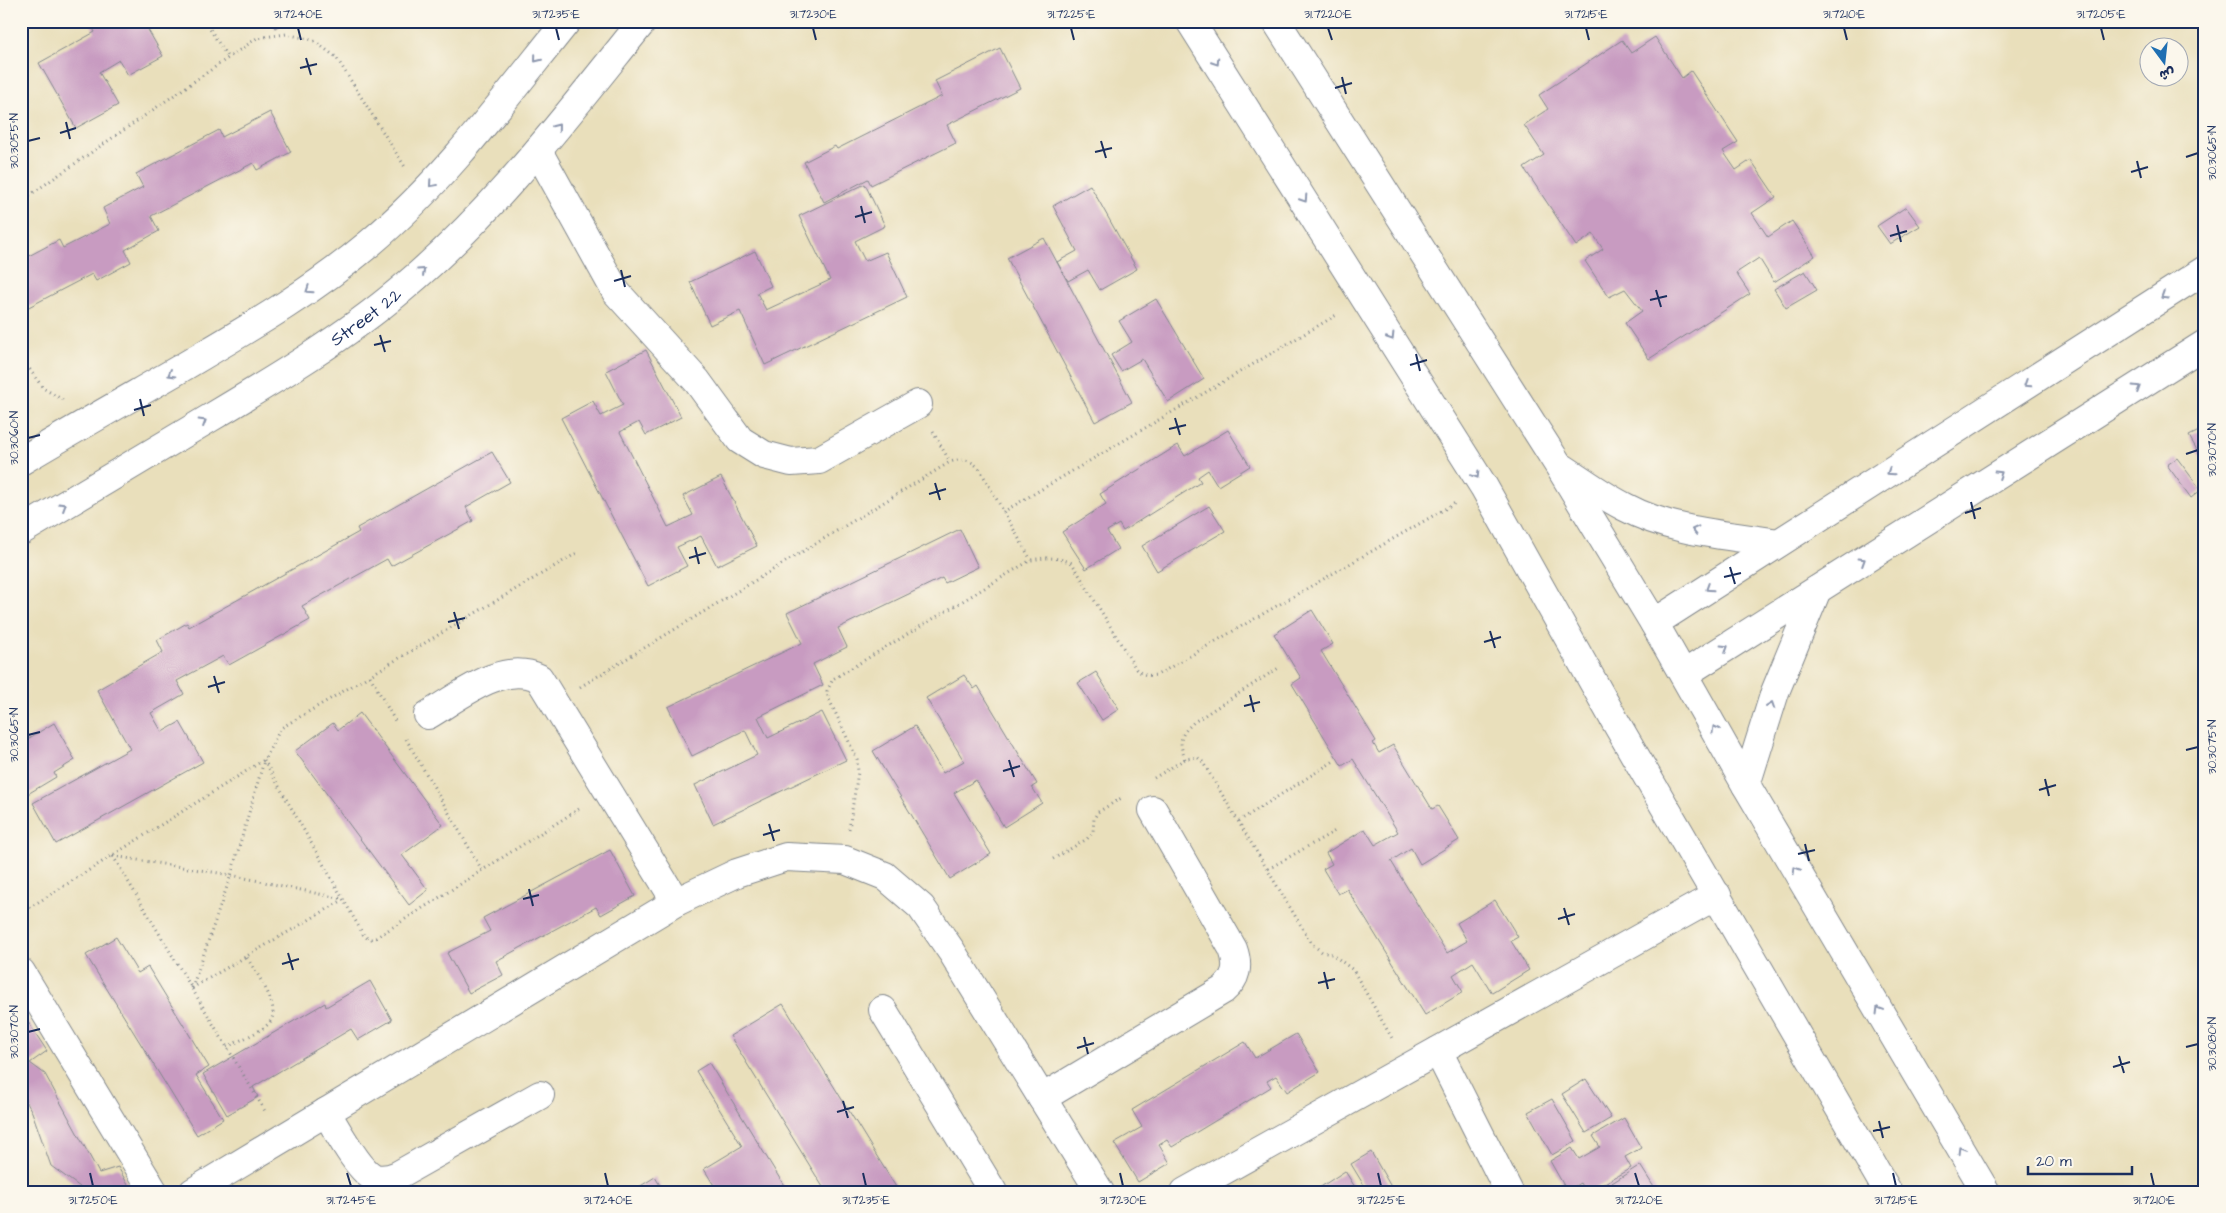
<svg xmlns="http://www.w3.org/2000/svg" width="2226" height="1213" viewBox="0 0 2226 1213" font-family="'Architects Daughter','Playpen Sans Arabic',sans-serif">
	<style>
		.building { fill: #c89bc1 }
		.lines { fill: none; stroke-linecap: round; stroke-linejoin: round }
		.minor-casing { stroke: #82878c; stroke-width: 30 }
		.path { stroke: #82878c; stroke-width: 3; stroke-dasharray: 1 4; stroke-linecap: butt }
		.minor { stroke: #fff; stroke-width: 28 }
		.oneway { stroke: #8d97ae }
		.ticks { fill: none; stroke: #1b2f5e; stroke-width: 2 }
		.labels { text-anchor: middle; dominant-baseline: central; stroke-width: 5; stroke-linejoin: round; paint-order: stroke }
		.street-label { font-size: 18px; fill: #1b2f5e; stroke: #fbf7ec }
		.neatline { fill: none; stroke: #1b2f5e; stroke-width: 2 }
		.ticks-label { font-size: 12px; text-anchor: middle; fill: #1b2f5e }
	</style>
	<rect width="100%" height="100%" fill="#fbf7ec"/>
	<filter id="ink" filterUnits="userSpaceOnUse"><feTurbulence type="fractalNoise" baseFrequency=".02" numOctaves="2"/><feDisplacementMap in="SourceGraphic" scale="10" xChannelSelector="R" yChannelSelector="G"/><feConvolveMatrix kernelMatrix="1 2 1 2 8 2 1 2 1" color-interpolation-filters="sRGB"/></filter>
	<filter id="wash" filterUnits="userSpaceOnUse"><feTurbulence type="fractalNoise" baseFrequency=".0096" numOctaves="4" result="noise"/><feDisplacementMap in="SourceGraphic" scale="20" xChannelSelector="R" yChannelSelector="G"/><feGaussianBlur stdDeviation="1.12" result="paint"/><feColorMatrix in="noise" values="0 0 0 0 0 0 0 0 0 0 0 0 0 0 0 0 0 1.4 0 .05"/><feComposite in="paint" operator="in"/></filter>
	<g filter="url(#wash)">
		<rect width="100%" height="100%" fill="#e9dfbb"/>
		<g id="blocks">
			<g class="building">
				<polygon points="89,21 143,21 163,56 128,75 119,60 99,72 118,105 76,128 39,63 95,32"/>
				<polygon points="272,21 287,21 275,28"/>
				<polygon points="1655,37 1682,78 1691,71 1738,142 1723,151 1736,170 1751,160 1776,197 1752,213 1768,237 1792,221 1815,256 1774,282 1759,258 1736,273 1750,294 1649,359 1625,323 1642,311 1625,289 1609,297 1585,261 1603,249 1593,234 1576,246 1524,168 1544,155 1524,125 1548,109 1539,95 1622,40 1631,53"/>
				<polygon points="1000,48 1020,88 947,125 956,143 871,185 868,179 824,202 804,162 835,146 837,149 942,96 935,81"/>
				<polygon points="270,112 291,152 257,170 253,163 151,216 159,231 125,250 131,262 96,281 92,274 21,311 21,260 59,240 63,248 110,224 103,208 143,187 136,174 219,130 222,137"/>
				<polygon points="865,184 885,226 855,241 865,261 886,252 907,297 765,365 740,311 710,325 690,282 755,251 771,286 757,293 766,310 830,280 799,216"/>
				<polygon points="1090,185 1137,269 1100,290 1088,270 1068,281 1057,262 1077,251 1053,206"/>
				<polygon points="1906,207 1920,226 1890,244 1877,226"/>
				<polygon points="1044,238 1132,402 1095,422 1007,258"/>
				<polygon points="1805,271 1817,290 1786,308 1774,289"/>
				<polygon points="1156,299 1204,379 1168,402 1142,359 1121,371 1111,355 1132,342 1119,321"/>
				<polygon points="646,350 681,417 646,435 639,422 620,432 668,527 693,515 683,496 721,477 757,546 717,566 701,536 677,547 687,566 648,586 561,418 593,401 601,416 623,405 606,371"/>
				<polygon points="2205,428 2205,455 2201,457 2189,436"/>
				<polygon points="1228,430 1250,466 1218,486 1208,470 1198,477 1201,482 1123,531 1119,524 1107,531 1118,549 1086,569 1062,532 1106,504 1100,494 1178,445 1185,456"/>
				<polygon points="492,452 510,482 466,507 473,521 391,566 387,559 302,606 310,620 229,665 223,656 177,681 184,694 151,713 162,732 180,722 203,762 56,844 33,803 130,749 97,690 163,652 157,640 187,623 189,627 359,532 357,528"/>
				<polygon points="2177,458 2201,490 2191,498 2167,465"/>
				<polygon points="1209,506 1225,531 1157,571 1142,546"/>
				<polygon points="960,529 978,567 945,583 942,578 838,628 847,647 813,664 823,685 758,717 768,738 822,712 846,760 713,824 695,785 757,755 745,730 692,756 668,707 802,643 787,613"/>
				<polygon points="1312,610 1333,644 1321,651 1376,741 1373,743 1379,753 1393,745 1432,809 1438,806 1459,840 1420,864 1411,848 1391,861 1447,953 1467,941 1457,923 1495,900 1518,937 1511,941 1529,970 1492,993 1473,962 1453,975 1463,992 1425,1015 1347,889 1338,894 1323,869 1332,864 1326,853 1365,829 1375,845 1398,832 1353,759 1342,766 1292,684 1301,678 1274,634"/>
				<polygon points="1096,672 1119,709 1102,720 1078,683"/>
				<polygon points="964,675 974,689 978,686 1037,784 1032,787 1042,803 1004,827 976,780 954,793 991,854 950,879 873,751 915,726 943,773 964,761 926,698"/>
				<polygon points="360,713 443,825 402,855 428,890 409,905 295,751 333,723 338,730"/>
				<polygon points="54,723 75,760 54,773 56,777 21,798 21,743"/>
				<polygon points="610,850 635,896 601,915 596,907 496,961 503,975 469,993 447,953 490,931 483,918"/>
				<polygon points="116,937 138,973 148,967 209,1067 196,1075 223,1119 197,1135 86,955"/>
				<polygon points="370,981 392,1020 358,1040 351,1029 253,1087 258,1097 227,1115 203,1074 325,1003 326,1007"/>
				<polygon points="783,1004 899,1192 826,1192 730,1036"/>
				<polygon points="28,1022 47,1051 30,1063 45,1074 99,1173 118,1167 132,1192 81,1192 80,1187 51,1166 32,1112 21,1092 21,1027"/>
				<polygon points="1296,1034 1320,1072 1287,1092 1276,1076 1267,1081 1271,1087 1172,1147 1167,1140 1159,1145 1170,1163 1138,1182 1114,1143 1142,1127 1132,1110 1245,1042 1255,1058"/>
				<polygon points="709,1063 788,1192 718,1192 704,1169 742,1146 696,1071"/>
				<polygon points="1586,1079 1611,1118 1586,1133 1562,1094"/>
				<polygon points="1552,1099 1576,1141 1552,1155 1528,1112"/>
				<polygon points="1624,1118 1641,1148 1625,1157 1631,1168 1589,1192 1585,1192 1580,1183 1567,1191 1550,1161 1572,1148 1579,1159 1600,1147 1593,1136"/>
				<polygon points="1371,1152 1394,1192 1368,1192 1351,1164"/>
				<polygon points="1640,1165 1657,1192 1598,1192"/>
				<polygon points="1345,1171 1358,1192 1313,1192"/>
				<polygon points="655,1177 664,1192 631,1192"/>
			</g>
		</g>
	</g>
	<g filter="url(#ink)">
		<use href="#blocks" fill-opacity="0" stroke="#82878c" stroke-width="1"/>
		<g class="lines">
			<defs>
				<g id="minor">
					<polyline points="1190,21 1484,487 1615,721 1888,1192"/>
					<polyline points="1276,21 1559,466 1654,623 1746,785 1986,1192"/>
					<polyline points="538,151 616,292 697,381 740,440 764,455 791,462 819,460 918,404"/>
					<path d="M21,461c52,-31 105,-61 157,-91 66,-39 133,-77 192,-127 75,-63 135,-145 197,-222"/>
					<path d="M1563,468c20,13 40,28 62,39 46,25 102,28 153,36"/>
					<path id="s1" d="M21,531c63,-38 126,-76 189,-113 67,-40 134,-80 193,-130 92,-77 165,-174 240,-267"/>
					<polyline points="1654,623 2205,270"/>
					<polyline points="1684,674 2205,344"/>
					<path d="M428,715c31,-18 74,-55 111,-37l137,224"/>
					<polyline points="1746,785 1775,692 1817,590"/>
					<polyline points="21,972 154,1192"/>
					<polyline points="883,1010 993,1192"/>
					<polyline points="1438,1051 1509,1192"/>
					<path d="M1042,1098l181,-108c14,-12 16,-24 10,-41l-80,-139"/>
					<path d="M326,1112c10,16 33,60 49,66 8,2 16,0 23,-3l142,-80"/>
					<polyline points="193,1192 676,902 737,873 786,857 845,860 885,876 921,907 952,952 1100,1192"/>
					<polyline points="1185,1192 1717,895"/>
				</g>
			</defs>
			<use href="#minor" class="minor-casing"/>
			<g class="path">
				<polyline points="205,21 228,58"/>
				<polyline points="21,201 257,38 286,34 313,40 336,57 405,167"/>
				<polyline points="21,357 43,388 63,400"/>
				<polyline points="933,432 950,462"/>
				<polyline points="1003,512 1338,314"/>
				<polyline points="370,676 395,721"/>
				<path d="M580,687l370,-225c13,-4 19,-3 29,6l52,92"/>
				<polyline points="406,739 482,870"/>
				<path d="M1185,759c-7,-19 -5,-24 9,-37l86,-55"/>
				<polyline points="264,760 363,934 368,939 374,939 582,807"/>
				<polyline points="1154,778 1185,759 1197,757 1202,761 1312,944 1322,952 1332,954 1353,970 1393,1040"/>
				<polyline points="1239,821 1334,761"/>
				<path d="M849,829l9,-57 -1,-13 -29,-62 -1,-6 6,-12 198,-119c16,-3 26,-3 41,3l64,106c7,6 12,7 21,6l300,-173"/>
				<polyline points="113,856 265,1111"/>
				<polyline points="113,856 231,875 343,899"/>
				<polyline points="1053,859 1087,839 1093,832 1094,818 1098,812 1123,797"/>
				<polyline points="1268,869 1335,831"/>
				<polyline points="21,913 264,760 281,728 577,553"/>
				<polyline points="192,988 231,875 264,761"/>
				<polyline points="192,988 343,900"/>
				<path d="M227,1047c11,-6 36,-16 43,-25 12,-16 -16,-52 -24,-66"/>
			</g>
			<use href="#minor" class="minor"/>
		</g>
		<defs><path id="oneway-chevron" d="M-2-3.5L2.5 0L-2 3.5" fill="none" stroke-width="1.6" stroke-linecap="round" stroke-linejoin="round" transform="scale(1.25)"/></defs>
		<g class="oneway">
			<use href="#oneway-chevron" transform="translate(537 59) rotate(129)"/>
			<use href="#oneway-chevron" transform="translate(1216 62) rotate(57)"/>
			<use href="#oneway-chevron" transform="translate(557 127) rotate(-51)"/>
			<use href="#oneway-chevron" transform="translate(432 184) rotate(131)"/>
			<use href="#oneway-chevron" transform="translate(1304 199) rotate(57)"/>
			<use href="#oneway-chevron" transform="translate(422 271) rotate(-42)"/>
			<use href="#oneway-chevron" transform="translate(309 290) rotate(146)"/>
			<use href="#oneway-chevron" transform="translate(2164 296) rotate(148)"/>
			<use href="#oneway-chevron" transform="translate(1391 337) rotate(58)"/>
			<use href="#oneway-chevron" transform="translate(171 374) rotate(150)"/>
			<use href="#oneway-chevron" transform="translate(2027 384) rotate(147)"/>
			<use href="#oneway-chevron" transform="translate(2137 388) rotate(-32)"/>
			<use href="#oneway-chevron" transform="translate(203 422) rotate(-31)"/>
			<use href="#oneway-chevron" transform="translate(1890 472) rotate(147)"/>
			<use href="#oneway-chevron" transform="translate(1999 474) rotate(-32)"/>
			<use href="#oneway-chevron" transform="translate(1476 475) rotate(58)"/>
			<use href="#oneway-chevron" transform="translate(63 506) rotate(-31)"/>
			<use href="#oneway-chevron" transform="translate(1695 530) rotate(-167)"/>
			<use href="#oneway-chevron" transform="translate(1862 561) rotate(-32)"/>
			<use href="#oneway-chevron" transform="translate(1709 588) rotate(147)"/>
			<use href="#oneway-chevron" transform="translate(1725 648) rotate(-32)"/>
			<use href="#oneway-chevron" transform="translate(1771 705) rotate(-71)"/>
			<use href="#oneway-chevron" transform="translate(1715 729) rotate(-120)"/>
			<use href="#oneway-chevron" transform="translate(1796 870) rotate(-121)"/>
			<use href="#oneway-chevron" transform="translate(1879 1010) rotate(-121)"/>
			<use href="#oneway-chevron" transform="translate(1961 1150) rotate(-121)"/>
		</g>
	</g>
	<path class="ticks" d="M298,28l3,12M556,28l3,12M813,28l3,12M1071,28l3,12M1328,28l4,12M1586,28l3,12M1844,28l3,12M2101,28l3,12M306,58l5,17M300,68l17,-4M1342,77l4,17M1335,88l17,-5M66,122l4,17M60,133l16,-5M28,141l12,-3M1101,141l5,17M1095,152l17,-4M2186,157l12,-4M2137,161l4,17M2131,172l17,-5M861,206l4,17M855,217l17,-5M1897,225l4,17M1890,236l17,-5M621,270l4,17M614,281l17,-5M1656,290l5,17M1650,300l17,-4M380,335l5,17M374,345l17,-4M1416,354l4,17M1410,365l17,-5M140,399l4,17M134,410l17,-5M1175,418l5,17M1169,429l17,-4M28,438l12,-3M2186,454l12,-4M935,483l5,17M929,494l17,-5M1971,502l4,17M1965,513l16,-5M695,547l4,17M689,558l17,-5M1730,567l5,17M1724,577l17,-4M454,612l5,17M448,622l17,-4M1490,631l5,17M1484,642l17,-5M214,676l5,17M208,687l17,-5M1250,695l4,17M1244,706l16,-4M28,735l12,-3M2186,750l12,-3M1009,760l5,17M1003,771l17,-5M2045,779l4,17M2039,790l17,-5M769,824l5,17M763,835l17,-5M1805,844l4,17M1798,854l17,-4M529,889l4,17M523,899l16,-4M1564,908l5,17M1558,919l17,-5M288,953l5,17M282,964l17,-5M1324,972l4,17M1318,983l17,-4M28,1032l12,-3M1084,1037l4,17M2186,1047l12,-3M1077,1048l17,-5M2119,1056l5,17M2113,1067l17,-5M843,1101l5,17M837,1112l17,-5M1879,1121l4,17M1873,1131l17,-4M90,1173l3,13M347,1173l4,13M605,1173l3,13M863,1173l3,13M1120,1173l3,13M1378,1173l3,13M1635,1173l4,13M1893,1173l3,13M2151,1173l3,13"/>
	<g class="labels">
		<g class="street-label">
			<text stroke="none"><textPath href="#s1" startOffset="406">Street 22</textPath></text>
		</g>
	</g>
	<rect width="2226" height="1213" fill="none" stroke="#fbf7ec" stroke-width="55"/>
	<g transform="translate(2164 62) rotate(165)"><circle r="24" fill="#fbf7ec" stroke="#a1a7b3"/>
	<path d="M0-4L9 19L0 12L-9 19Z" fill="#1f6fb2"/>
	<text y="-8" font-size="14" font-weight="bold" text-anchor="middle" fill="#1b2f5e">ش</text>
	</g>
	<path d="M2028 1166v8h104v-8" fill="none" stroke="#1b2f5e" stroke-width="2.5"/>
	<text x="2036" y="1166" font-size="15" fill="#1b2f5e" stroke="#fbf7ec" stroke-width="4" paint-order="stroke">20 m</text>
	<rect x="28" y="28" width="2170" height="1158" class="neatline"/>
	<g class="ticks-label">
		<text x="298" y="18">31.7240°E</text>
		<text x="556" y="18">31.7235°E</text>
		<text x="813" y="18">31.7230°E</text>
		<text x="1071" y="18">31.7225°E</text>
		<text x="1328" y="18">31.7220°E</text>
		<text x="1586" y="18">31.7215°E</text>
		<text x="1844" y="18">31.7210°E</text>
		<text x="2101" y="18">31.7205°E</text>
		<text transform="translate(14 141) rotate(-90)" y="4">30.3055°N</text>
		<text transform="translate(2212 153) rotate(-90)" y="4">30.3065°N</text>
		<text transform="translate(14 438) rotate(-90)" y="4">30.3060°N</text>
		<text transform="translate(2212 450) rotate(-90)" y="4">30.3070°N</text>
		<text transform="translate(14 735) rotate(-90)" y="4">30.3065°N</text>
		<text transform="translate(2212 747) rotate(-90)" y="4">30.3075°N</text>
		<text transform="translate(14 1032) rotate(-90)" y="4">30.3070°N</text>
		<text transform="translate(2212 1044) rotate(-90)" y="4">30.3080°N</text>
		<text x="93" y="1204">31.7250°E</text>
		<text x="351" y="1204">31.7245°E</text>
		<text x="608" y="1204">31.7240°E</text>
		<text x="866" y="1204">31.7235°E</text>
		<text x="1123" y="1204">31.7230°E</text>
		<text x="1381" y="1204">31.7225°E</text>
		<text x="1639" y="1204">31.7220°E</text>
		<text x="1896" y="1204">31.7215°E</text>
		<text x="2154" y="1204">31.7210°E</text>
	</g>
</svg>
